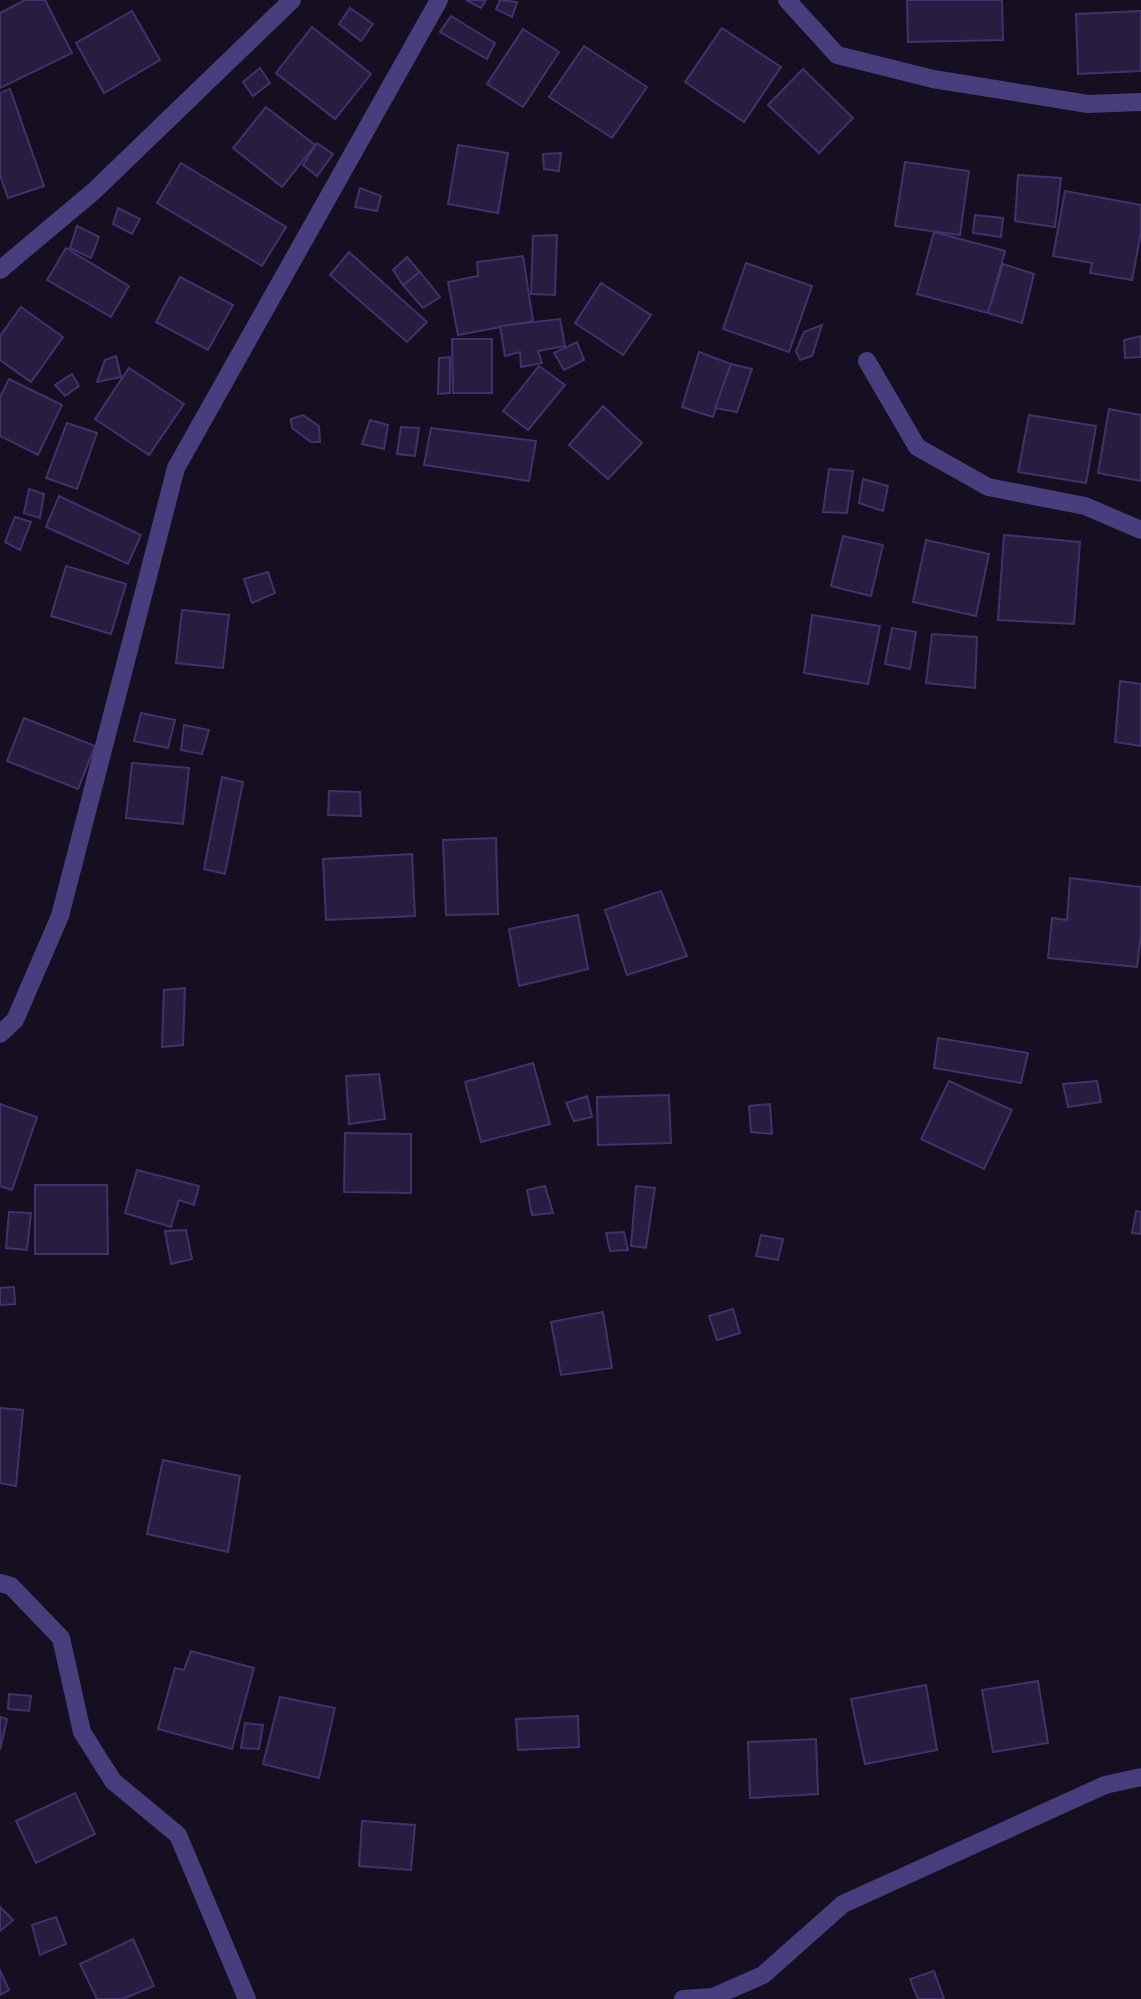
<svg xmlns="http://www.w3.org/2000/svg" width="1141" height="1999" viewBox="0 0 1141 1999" font-family="Signika,sans-serif">
	<style>
		.building { fill: #291c41; stroke: #44306b; stroke-width: 2 }
		.lines { fill: none; stroke-linecap: round; stroke-linejoin: round }
		.street { stroke: #483d7d; stroke-width: 18 }
	</style>
	<rect width="100%" height="100%" fill="#150f21"/>
	<g class="building">
		<polygon points="25,0 45,0 72,53 0,88 0,13"/>
		<polygon points="466,0 486,0 481,8"/>
		<polygon points="500,0 517,2 512,17 496,9"/>
		<polygon points="907,0 1002,0 1003,40 908,42"/>
		<polygon points="350,8 373,24 361,41 339,24"/>
		<polygon points="132,11 160,60 104,93 76,43"/>
		<polygon points="1141,11 1141,71 1078,74 1076,14"/>
		<polygon points="451,16 495,43 487,59 440,32"/>
		<polygon points="312,27 371,74 335,119 276,73"/>
		<polygon points="722,28 781,67 744,122 685,82"/>
		<polygon points="523,29 559,52 523,107 487,84"/>
		<polygon points="584,46 647,87 612,138 549,97"/>
		<polygon points="260,68 270,83 253,96 243,82"/>
		<polygon points="803,69 853,118 819,153 768,105"/>
		<polygon points="10,89 44,186 8,198 0,175 0,93"/>
		<polygon points="266,107 315,145 282,187 233,148"/>
		<polygon points="317,143 333,154 317,176 303,165"/>
		<polygon points="458,145 508,153 498,213 448,204"/>
		<polygon points="561,153 559,171 544,169 543,154"/>
		<polygon points="905,162 969,171 960,235 895,226"/>
		<polygon points="181,163 286,227 262,266 157,203"/>
		<polygon points="1018,175 1061,178 1055,227 1015,221"/>
		<polygon points="360,188 381,196 377,211 355,207"/>
		<polygon points="1065,191 1141,205 1141,232 1132,280 1090,273 1092,263 1053,256"/>
		<polygon points="118,208 140,219 132,234 113,224"/>
		<polygon points="975,215 1003,218 1001,237 973,233"/>
		<polygon points="77,226 99,237 91,258 70,248"/>
		<polygon points="934,232 1005,251 988,313 917,294"/>
		<polygon points="557,235 555,295 531,294 533,236"/>
		<polygon points="66,248 129,286 111,317 47,280"/>
		<polygon points="349,252 427,322 407,342 330,275"/>
		<polygon points="523,256 533,321 458,335 448,282 478,276 477,262"/>
		<polygon points="407,257 420,272 403,285 393,270"/>
		<polygon points="746,263 812,286 789,352 723,329"/>
		<polygon points="1003,264 1034,274 1022,323 988,313"/>
		<polygon points="420,272 440,297 423,308 403,285"/>
		<polygon points="180,277 233,305 208,350 156,322"/>
		<polygon points="601,283 651,315 623,355 575,323"/>
		<polygon points="21,307 63,337 31,382 0,360 0,336"/>
		<polygon points="560,319 565,346 538,351 542,363 521,367 520,352 505,356 500,326"/>
		<polygon points="822,325 812,356 800,360 796,351 804,332"/>
		<polygon points="1141,336 1141,357 1125,358 1124,340"/>
		<polygon points="452,339 492,339 492,393 453,393"/>
		<polygon points="577,342 584,360 564,370 554,353"/>
		<polygon points="699,352 731,364 713,417 682,407"/>
		<polygon points="116,356 121,377 97,382 105,360"/>
		<polygon points="450,357 450,393 438,394 439,358"/>
		<polygon points="731,364 752,369 737,412 715,408"/>
		<polygon points="539,366 565,385 528,430 503,411"/>
		<polygon points="129,368 184,404 149,455 95,419"/>
		<polygon points="72,374 79,386 65,396 55,385"/>
		<polygon points="9,379 62,405 38,455 0,436 0,397"/>
		<polygon points="603,406 642,443 608,479 569,445"/>
		<polygon points="1109,409 1141,415 1141,481 1098,473"/>
		<polygon points="303,415 319,426 320,442 311,442 292,428 291,419"/>
		<polygon points="1029,415 1096,426 1086,483 1018,472"/>
		<polygon points="370,420 388,425 384,449 362,444"/>
		<polygon points="67,423 97,433 77,489 46,478"/>
		<polygon points="401,427 419,428 415,456 397,454"/>
		<polygon points="431,428 536,441 529,481 424,465"/>
		<polygon points="829,469 853,471 847,513 823,512"/>
		<polygon points="863,479 888,486 883,511 859,503"/>
		<polygon points="29,489 44,494 40,518 24,513"/>
		<polygon points="59,496 141,535 128,564 46,527"/>
		<polygon points="15,517 31,522 20,550 5,542"/>
		<polygon points="1004,535 1080,542 1074,624 998,620"/>
		<polygon points="843,536 883,545 871,596 831,586"/>
		<polygon points="926,540 989,554 976,616 913,602"/>
		<polygon points="66,566 126,584 111,634 51,616"/>
		<polygon points="268,572 275,593 252,603 244,579"/>
		<polygon points="182,610 229,615 223,668 176,663"/>
		<polygon points="812,615 880,626 868,684 804,673"/>
		<polygon points="892,628 916,632 910,669 885,664"/>
		<polygon points="932,634 977,637 975,688 926,683"/>
		<polygon points="1120,681 1141,684 1141,746 1115,742"/>
		<polygon points="141,713 175,720 168,748 134,741"/>
		<polygon points="24,718 95,746 78,789 7,761"/>
		<polygon points="184,725 209,730 202,754 181,750"/>
		<polygon points="132,763 189,768 183,824 126,818"/>
		<polygon points="222,777 243,782 225,874 204,869"/>
		<polygon points="329,791 360,792 361,816 328,815"/>
		<polygon points="496,838 498,914 446,915 443,840"/>
		<polygon points="412,854 415,916 326,920 323,859"/>
		<polygon points="1070,878 1141,887 1141,935 1137,967 1048,958 1052,918 1067,920"/>
		<polygon points="661,891 687,956 627,975 605,910"/>
		<polygon points="578,915 588,969 519,986 509,929"/>
		<polygon points="185,988 183,1045 162,1047 164,990"/>
		<polygon points="938,1038 1028,1053 1021,1083 934,1068"/>
		<polygon points="533,1063 550,1124 481,1142 465,1082"/>
		<polygon points="379,1074 385,1119 349,1124 346,1076"/>
		<polygon points="949,1081 1012,1110 984,1169 921,1139"/>
		<polygon points="1097,1081 1101,1102 1068,1107 1063,1084"/>
		<polygon points="669,1095 671,1143 598,1145 597,1097"/>
		<polygon points="587,1096 592,1117 574,1121 566,1103"/>
		<polygon points="0,1104 37,1117 12,1190 0,1186"/>
		<polygon points="770,1104 772,1134 751,1132 749,1106"/>
		<polygon points="345,1133 411,1134 411,1193 344,1192"/>
		<polygon points="137,1170 199,1186 194,1205 179,1200 171,1227 125,1213"/>
		<polygon points="35,1185 107,1185 108,1254 35,1254"/>
		<polygon points="545,1186 553,1213 532,1215 527,1190"/>
		<polygon points="636,1186 655,1188 646,1248 631,1246"/>
		<polygon points="1136,1211 1141,1212 1141,1234 1132,1233"/>
		<polygon points="9,1212 31,1213 27,1250 6,1248"/>
		<polygon points="186,1230 192,1259 171,1264 165,1231"/>
		<polygon points="624,1232 628,1250 610,1251 606,1233"/>
		<polygon points="761,1235 783,1239 778,1260 756,1256"/>
		<polygon points="14,1287 15,1304 0,1305 0,1288"/>
		<polygon points="733,1309 740,1333 717,1340 709,1316"/>
		<polygon points="603,1312 612,1368 561,1375 551,1322"/>
		<polygon points="0,1408 23,1410 16,1486 0,1483"/>
		<polygon points="163,1460 240,1476 228,1552 147,1534"/>
		<polygon points="191,1651 254,1668 232,1749 158,1729 175,1668 184,1670"/>
		<polygon points="1038,1681 1048,1743 993,1752 982,1690"/>
		<polygon points="926,1685 937,1750 865,1764 851,1699"/>
		<polygon points="9,1694 31,1696 29,1711 8,1709"/>
		<polygon points="280,1697 335,1708 319,1778 263,1764"/>
		<polygon points="578,1716 579,1747 518,1750 516,1719"/>
		<polygon points="0,1717 7,1719 0,1750"/>
		<polygon points="245,1723 263,1725 259,1749 241,1748"/>
		<polygon points="816,1739 818,1794 750,1798 748,1742"/>
		<polygon points="75,1793 95,1834 36,1863 16,1821"/>
		<polygon points="362,1821 415,1825 411,1870 359,1866"/>
		<polygon points="0,1907 13,1920 0,1931"/>
		<polygon points="56,1917 66,1944 40,1955 32,1925"/>
		<polygon points="133,1939 154,1986 123,1999 97,1999 80,1964"/>
		<polygon points="0,1970 9,1990 0,1995"/>
		<polygon points="934,1971 944,1999 918,1999 910,1979"/>
	</g>
	<g class="lines">
		<g class="street">
			<polyline points="787,0 837,55 933,79 1088,104 1141,102"/>
			<polyline points="0,270 94,191 292,0"/>
			<polyline points="867,361 917,447 988,487 1085,506 1141,530"/>
			<polyline points="0,1034 15,1020 60,916 176,468 439,0"/>
			<polyline points="0,1583 11,1586 61,1638 82,1732 113,1781 178,1835 247,1999"/>
			<polyline points="683,1999 713,1997 763,1975 843,1904 1105,1785 1141,1777"/>
		</g>
	</g>
</svg>
